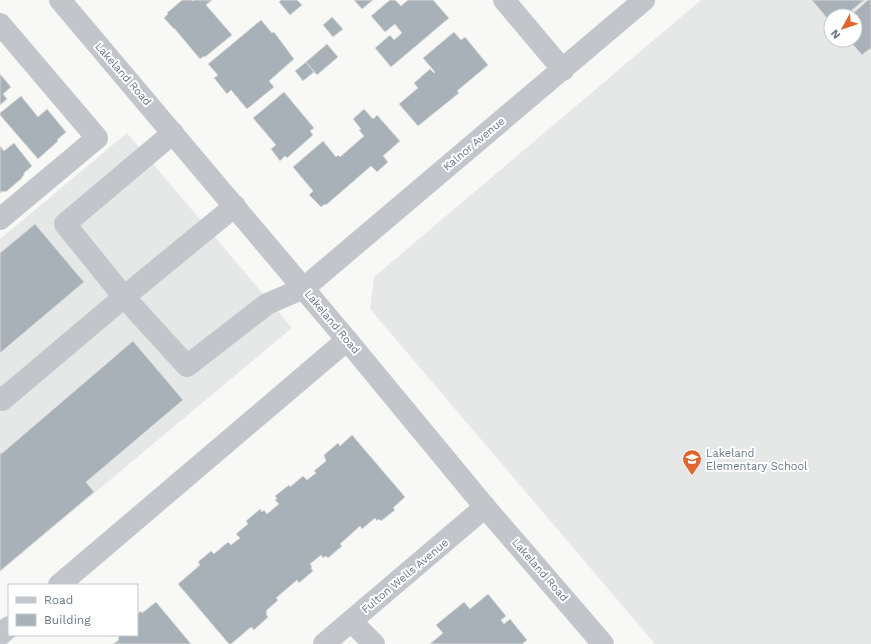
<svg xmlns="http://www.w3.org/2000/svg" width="871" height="644" viewBox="0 0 871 644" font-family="'Work Sans',sans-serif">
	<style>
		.built { fill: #e6e8e7; fill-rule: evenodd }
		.building { fill: #a8b1b7; stroke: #dadad8 }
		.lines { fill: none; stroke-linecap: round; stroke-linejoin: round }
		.minor { stroke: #c2c5ca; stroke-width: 22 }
		.labels { text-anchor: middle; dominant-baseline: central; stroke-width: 4; stroke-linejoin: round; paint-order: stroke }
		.street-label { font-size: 11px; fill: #687787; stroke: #fff }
		.poi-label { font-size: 11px; fill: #687787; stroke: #fff; text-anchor: start }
	</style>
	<rect width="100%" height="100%" fill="#f8f9f6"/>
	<g class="built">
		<path d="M701,0h170v644h-216l-285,-335 4,-32zM831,16h24v24h-24z"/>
		<polygon points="127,133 292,328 0,572 0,239"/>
	</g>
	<g class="building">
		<polygon points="182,0 192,0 193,1 194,0 212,0 206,5 232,35 205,57 204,56 200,59 174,28 174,29 164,18 168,14 167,13"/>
		<polygon points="281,0 297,0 302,5 290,15 279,2"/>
		<polygon points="354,0 373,0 362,9"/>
		<polygon points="390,0 395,0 401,6 408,0 433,0 449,18 391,67 375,48 390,35 394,40 402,33 395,24 385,32 371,16"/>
		<polygon points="812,0 864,0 845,16 831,16 831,23"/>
		<polygon points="868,0 871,0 871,48 862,55 849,40 855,40 855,16 850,16"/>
		<polygon points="332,17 343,29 333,37 323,25"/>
		<polygon points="261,20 272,33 274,32 294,59 269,81 274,87 247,109 231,90 227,94 214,78 218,75 208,64"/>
		<polygon points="454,32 461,40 465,37 488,65 457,91 459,93 418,126 399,104 418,88 414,83 430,69 434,73 435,72 423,58"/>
		<polygon points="327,44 338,57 317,75 306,62"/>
		<polygon points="306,62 314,72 303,81 295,71"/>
		<polygon points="0,74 11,87 3,94 7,99 0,105"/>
		<polygon points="284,92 314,128 310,131 313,135 287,158 285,156 280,161 271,149 276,145 253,118"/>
		<polygon points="21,96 38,117 47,109 66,132 57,140 58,141 38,159 0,115 0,113"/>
		<polygon points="364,109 373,119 377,115 400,141 383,156 388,162 377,172 371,166 326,205 325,204 321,207 309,195 313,191 293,167 323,141 336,157 338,155 340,157 364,136 359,130 361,129 353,119"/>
		<polygon points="14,143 32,166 24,173 24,175 22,177 22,178 7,191 4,192 3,191 0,193 0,146 4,151"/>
		<polygon points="35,224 84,282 0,353 0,253"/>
		<polygon points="133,341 183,400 86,482 94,492 0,571 0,452 1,454"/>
		<polygon points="352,435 405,497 393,508 395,510 381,521 379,519 377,521 375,518 362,529 360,526 340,544 342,546 328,558 326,556 323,558 321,555 310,564 312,567 311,568 313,571 299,583 297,580 276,598 278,600 266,611 267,613 266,614 268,617 254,630 251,627 231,644 229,644 178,584 200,565 198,562 211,551 214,554 228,542 231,545 240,538 236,534 248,524 246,521 260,509 262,512 264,510 267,514 279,504 275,500 277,499 275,496 289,485 290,487 303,476 307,480 316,473 314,471 326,461 324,455 338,443 340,446"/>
		<polygon points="488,594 506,616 501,620 504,624 510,619 527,640 522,644 430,644 443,633 436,625 464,602 470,609"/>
		<polygon points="156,602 191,644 113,644 119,640 118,638 121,635 137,635 137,614 141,611 142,613"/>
	</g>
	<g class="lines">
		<g class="minor">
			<polyline points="60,0 347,340 485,507 603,644"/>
			<polyline points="504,0 563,70"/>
			<polyline points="0,24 97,138 0,219"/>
			<polyline points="173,133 65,224 124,297 235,206"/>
			<polyline points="0,397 2,400 124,297 187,366 267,304 304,288 644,0"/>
			<polyline points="59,585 347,340"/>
			<polyline points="351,621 374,644"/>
			<polyline points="0,635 9,627"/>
			<polyline points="324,644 485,507"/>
		</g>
	</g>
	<defs>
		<symbol id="school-pin" viewBox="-11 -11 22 30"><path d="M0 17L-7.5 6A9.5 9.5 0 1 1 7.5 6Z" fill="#e0662f" stroke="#fff"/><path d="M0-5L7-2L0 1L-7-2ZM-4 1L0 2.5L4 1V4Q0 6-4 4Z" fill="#fff"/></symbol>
	</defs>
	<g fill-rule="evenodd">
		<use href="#school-pin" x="681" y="448" width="22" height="30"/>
	</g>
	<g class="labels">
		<g class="street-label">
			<text transform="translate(123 74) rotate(49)">Lakeland Road</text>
			<text transform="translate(474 144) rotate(-40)">Kalnor Avenue</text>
			<text transform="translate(332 322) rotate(50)">Lakeland Road</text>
			<text transform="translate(540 570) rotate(49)">Lakeland Road</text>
			<text transform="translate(405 576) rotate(-40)">Fulton Wells Avenue</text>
		</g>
		<g class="poi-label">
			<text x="706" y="453">Lakeland<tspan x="706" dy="13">Elementary School</tspan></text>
		</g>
	</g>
	<rect x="8" y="584" width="130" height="52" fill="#ffffff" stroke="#c3c9cf"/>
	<rect x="16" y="597" width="20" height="6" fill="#c2c5ca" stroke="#c3c9cf"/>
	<text x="44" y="604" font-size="12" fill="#687787">Road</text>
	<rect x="16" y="614" width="20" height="12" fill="#a8b1b7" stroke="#c3c9cf"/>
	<text x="44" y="624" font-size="12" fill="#687787">Building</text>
	<g transform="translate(843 28) rotate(230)"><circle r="19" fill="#ffffff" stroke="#c3c9cf"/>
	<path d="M0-3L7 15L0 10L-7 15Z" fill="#e0662f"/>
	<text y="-6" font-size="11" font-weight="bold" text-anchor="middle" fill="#687787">N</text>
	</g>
</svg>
